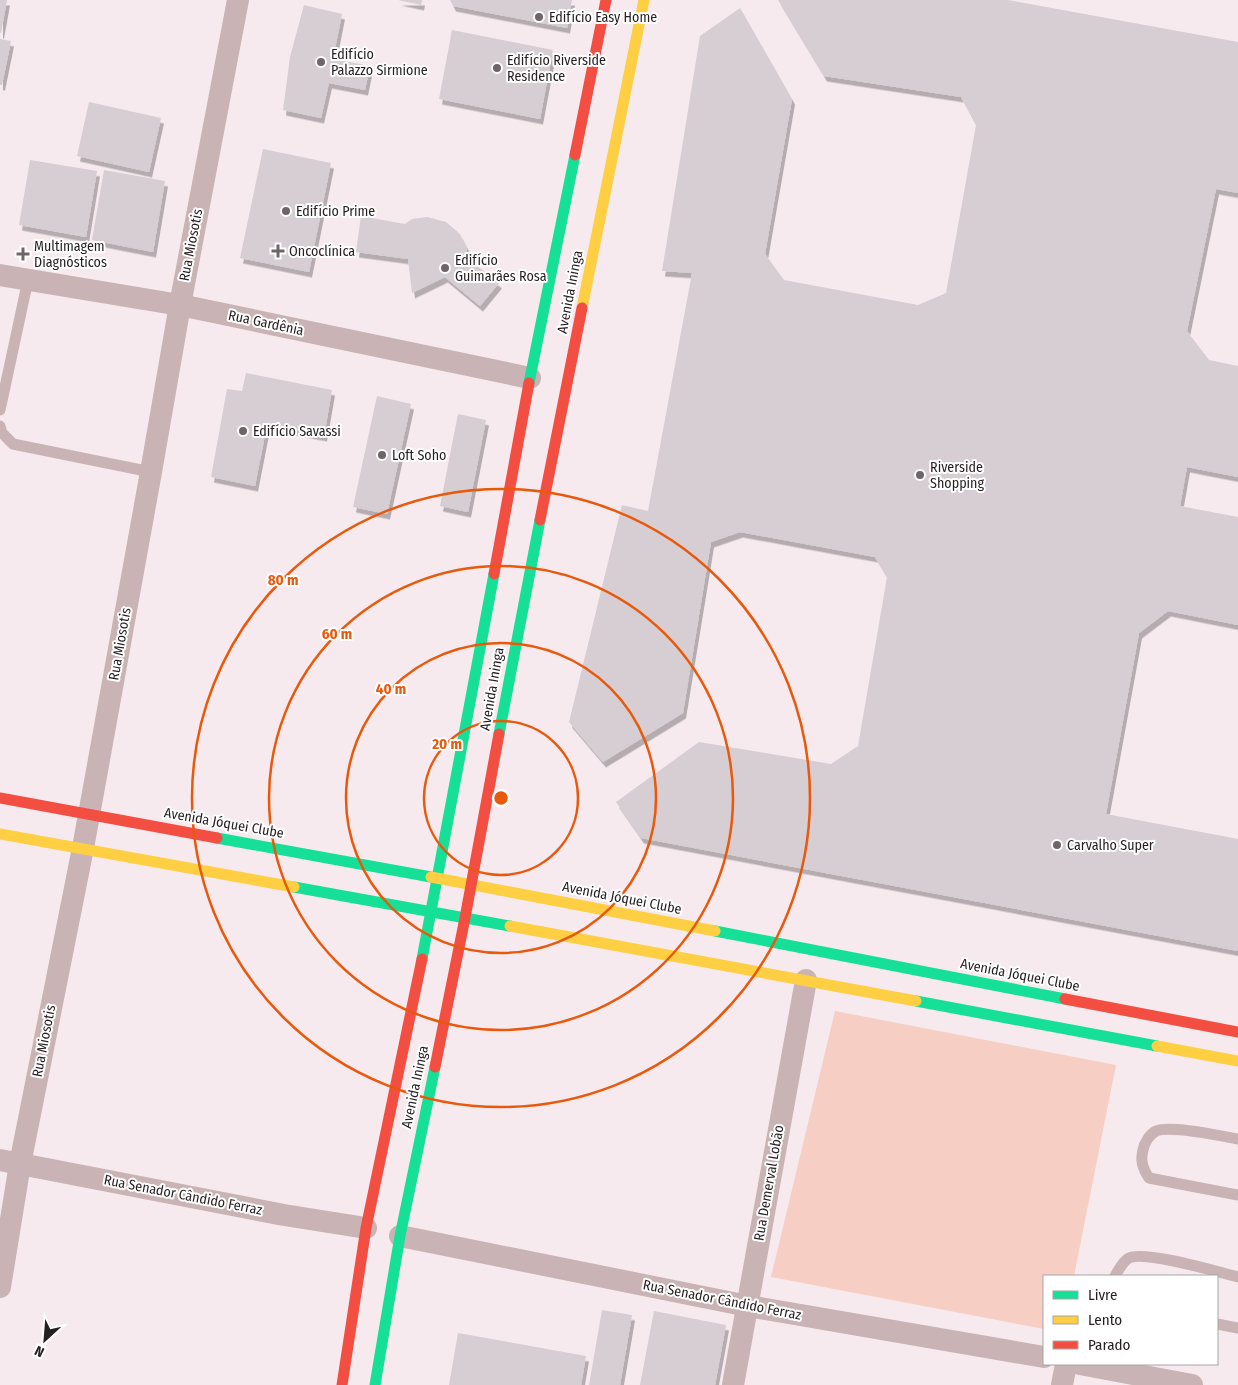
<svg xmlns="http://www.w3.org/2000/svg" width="1238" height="1385" viewBox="0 0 1238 1385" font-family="'Fira Sans Condensed',sans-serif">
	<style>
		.green { fill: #f6cec4 }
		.building { fill: #d6ced2; filter: url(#shadow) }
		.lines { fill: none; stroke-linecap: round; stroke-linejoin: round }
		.lane { stroke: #c9b3b4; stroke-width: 11 }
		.street { stroke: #c9b3b4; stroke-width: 22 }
		.fast { stroke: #16e098; stroke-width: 11 }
		.slow { stroke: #ffcf43; stroke-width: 11 }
		.jam { stroke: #f24e42; stroke-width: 11 }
		.ring { fill: none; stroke: #e8590c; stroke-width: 2.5 }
		.poi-dot { fill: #6f6569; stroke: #fff; stroke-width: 2 }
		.labels { text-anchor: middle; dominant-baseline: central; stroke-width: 4; stroke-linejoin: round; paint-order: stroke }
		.poi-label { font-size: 14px; fill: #261e21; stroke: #fff; text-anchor: start }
		.street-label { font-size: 14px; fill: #261e21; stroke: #fff }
		.centre { fill: #e8590c; stroke: #fff; stroke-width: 2.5 }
		.ring-label { font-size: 15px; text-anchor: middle; font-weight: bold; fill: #e8590c; stroke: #fff; stroke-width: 4; stroke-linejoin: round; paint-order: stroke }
	</style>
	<defs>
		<filter id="shadow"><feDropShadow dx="3" dy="5.5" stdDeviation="0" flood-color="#0004"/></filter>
	</defs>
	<rect width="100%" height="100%" fill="#f6eaee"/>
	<polygon class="green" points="835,1011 1116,1065 1074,1276 1044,1276 1044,1329 771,1277"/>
	<g class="building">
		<polygon points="0,0 7,0 1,33 0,33"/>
		<polygon points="398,0 422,0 421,5"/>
		<polygon points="450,0 572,0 567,28 453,6"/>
		<polygon points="778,0 1008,0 1238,42 1238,193 1216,189 1187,331 1209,360 1238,366 1238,477 1187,467 1180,506 1238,517 1238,625 1168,611 1139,633 1106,814 1238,839 1238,951 641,838 616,802 699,742 831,764 858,746 887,577 875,557 740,532 711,542 683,713 603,762 569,722 622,505 648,511 692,273 662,271 700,36 740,8 792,99 765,254 784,280 918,305 946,293 976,125 961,97 824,76"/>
		<polygon points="304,5 342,14 333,59 370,66 365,90 329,83 321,118 283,110 290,57"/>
		<polygon points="452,30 553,50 540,119 439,99"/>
		<polygon points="0,39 11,41 2,85 0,85"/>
		<polygon points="89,102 161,118 149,172 77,156"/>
		<polygon points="263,149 331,163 309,272 240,258"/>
		<polygon points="30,160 97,171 86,237 19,225"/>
		<polygon points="104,170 165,181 153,252 92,240"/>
		<polygon points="361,216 405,224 412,219 427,217 446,222 460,234 467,248 466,257 499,283 480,306 445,277 412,293 408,259 356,252"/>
		<polygon points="246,373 332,390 324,436 267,425 255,486 211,477 227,389 242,391"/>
		<polygon points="377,396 411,404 387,514 353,507"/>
		<polygon points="458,414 486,420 468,512 440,506"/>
		<polygon points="602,1310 632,1315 620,1385 589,1385"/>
		<polygon points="654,1311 726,1325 715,1385 640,1385"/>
		<polygon points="458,1333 586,1356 581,1385 449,1385"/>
	</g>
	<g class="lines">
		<g class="lane">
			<polyline points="0,410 28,280"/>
			<polyline points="0,426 2,433 13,444 151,472"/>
			<path d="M1238,1139c-17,-3 -67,-14 -82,-8 -6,3 -12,12 -13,19 -3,11 0,19 6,28l89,17"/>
			<path d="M1115,1276c3,-5 8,-15 14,-18 15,-8 89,14 109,19"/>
			<polyline points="1217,1324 1238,1328"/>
		</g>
		<g class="street">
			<polyline points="0,275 180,305 530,378"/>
			<polyline points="0,1160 284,1215 366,1228"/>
			<polyline points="400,1236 748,1306 1044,1357"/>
			<polyline points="0,1287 20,1164 83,848 151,472 180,305 238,0"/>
			<polyline points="1080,1364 1192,1385"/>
			<polyline points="733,1385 806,980"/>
			<polyline points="1062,1385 1066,1364"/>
		</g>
		<g class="fast">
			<polyline points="529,383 575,155"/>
			<polyline points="499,734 540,520"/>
			<polyline points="217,838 431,877"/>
			<polyline points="294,887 510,926"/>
			<polyline points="715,931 1065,999"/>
			<polyline points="422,959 494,574"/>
			<polyline points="916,1001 1157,1046"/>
			<polyline points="375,1385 400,1236 435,1067"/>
		</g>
		<g class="slow">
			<polyline points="582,308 644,0"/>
			<polyline points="0,834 294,887"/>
			<polyline points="431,877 715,931"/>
			<polyline points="510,926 916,1001"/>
			<polyline points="1157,1046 1238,1061"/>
		</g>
		<g class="jam">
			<polyline points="575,155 606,0"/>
			<polyline points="540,520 582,308"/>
			<polyline points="494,574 529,383"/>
			<polyline points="0,798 217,838"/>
			<polyline points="1065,999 1238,1032"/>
			<polyline points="435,1067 465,918 499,734"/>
			<polyline points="342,1385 366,1228 422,959"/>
		</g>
	</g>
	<g class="ring">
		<circle cx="501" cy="798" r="77"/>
		<circle cx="501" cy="798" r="155"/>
		<circle cx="501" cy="798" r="232"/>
		<circle cx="501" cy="798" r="309"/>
	</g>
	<g class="poi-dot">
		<circle cx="539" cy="17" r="5"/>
		<circle cx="321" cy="62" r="5"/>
		<circle cx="497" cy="68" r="5"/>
		<circle cx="286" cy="211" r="5"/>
		<path d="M275.5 243.5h5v5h5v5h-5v5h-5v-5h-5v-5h5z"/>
		<path d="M20.5 246.5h5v5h5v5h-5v5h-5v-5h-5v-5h5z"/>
		<circle cx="445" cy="268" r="5"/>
		<circle cx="243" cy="431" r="5"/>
		<circle cx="382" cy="455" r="5"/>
		<circle cx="920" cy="475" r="5"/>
		<circle cx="1057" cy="845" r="5"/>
	</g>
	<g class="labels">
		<g class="poi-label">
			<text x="549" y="17">Edifício Easy Home</text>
			<text x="331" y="54">Edifício<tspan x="331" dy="16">Palazzo Sirmione</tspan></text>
			<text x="507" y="60">Edifício Riverside<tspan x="507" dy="16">Residence</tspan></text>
			<text x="296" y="211">Edifício Prime</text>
			<text x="34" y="246">Multimagem<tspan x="34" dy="16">Diagnósticos</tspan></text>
			<text x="289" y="251">Oncoclínica</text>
			<text x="455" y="260">Edifício<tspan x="455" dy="16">Guimarães Rosa</tspan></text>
			<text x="253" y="431">Edifício Savassi</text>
			<text x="392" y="455">Loft Soho</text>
			<text x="930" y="467">Riverside<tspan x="930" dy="16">Shopping</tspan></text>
			<text x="1067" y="845">Carvalho Super</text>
		</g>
		<g class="street-label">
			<text transform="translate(191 245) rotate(-79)">Rua Miosotis</text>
			<text transform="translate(570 292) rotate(-79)">Avenida Ininga</text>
			<text transform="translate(266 323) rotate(12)">Rua Gardênia</text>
			<text transform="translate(120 644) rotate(-80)">Rua Miosotis</text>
			<text transform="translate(492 689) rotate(-80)">Avenida Ininga</text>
			<text transform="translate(224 823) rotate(10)">Avenida Jóquei Clube</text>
			<text transform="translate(622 898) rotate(11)">Avenida Jóquei Clube</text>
			<text transform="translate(1020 975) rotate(11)">Avenida Jóquei Clube</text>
			<text transform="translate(44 1041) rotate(-79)">Rua Miosotis</text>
			<text transform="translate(415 1087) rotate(-78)">Avenida Ininga</text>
			<text transform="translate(769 1183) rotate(-80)">Rua Demerval Lobão</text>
			<text transform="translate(183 1195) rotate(11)">Rua Senador Cândido Ferraz</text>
			<text transform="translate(722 1300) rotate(11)">Rua Senador Cândido Ferraz</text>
		</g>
	</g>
	<circle cx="501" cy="798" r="8" class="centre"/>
	<g class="ring-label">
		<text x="283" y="585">80 m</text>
		<text x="337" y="639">60 m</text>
		<text x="391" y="694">40 m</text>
		<text x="447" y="749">20 m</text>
	</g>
	<rect x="1043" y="1275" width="175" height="90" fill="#ffffff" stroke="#a8a5a6"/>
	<rect x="1053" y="1291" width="25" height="8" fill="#16e098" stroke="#a8a5a6"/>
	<text x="1088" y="1300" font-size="15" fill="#261e21">Livre</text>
	<rect x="1053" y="1316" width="25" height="8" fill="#ffcf43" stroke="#a8a5a6"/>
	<text x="1088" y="1325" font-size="15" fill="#261e21">Lento</text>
	<rect x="1053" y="1341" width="25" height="8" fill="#f24e42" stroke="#a8a5a6"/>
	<text x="1088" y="1350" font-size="15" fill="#261e21">Parado</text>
	<g transform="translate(45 1340) rotate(206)" stroke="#ffffff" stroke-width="4" paint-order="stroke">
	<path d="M0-4L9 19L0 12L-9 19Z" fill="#261e21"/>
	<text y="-8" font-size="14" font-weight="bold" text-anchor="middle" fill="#261e21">N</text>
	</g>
</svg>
